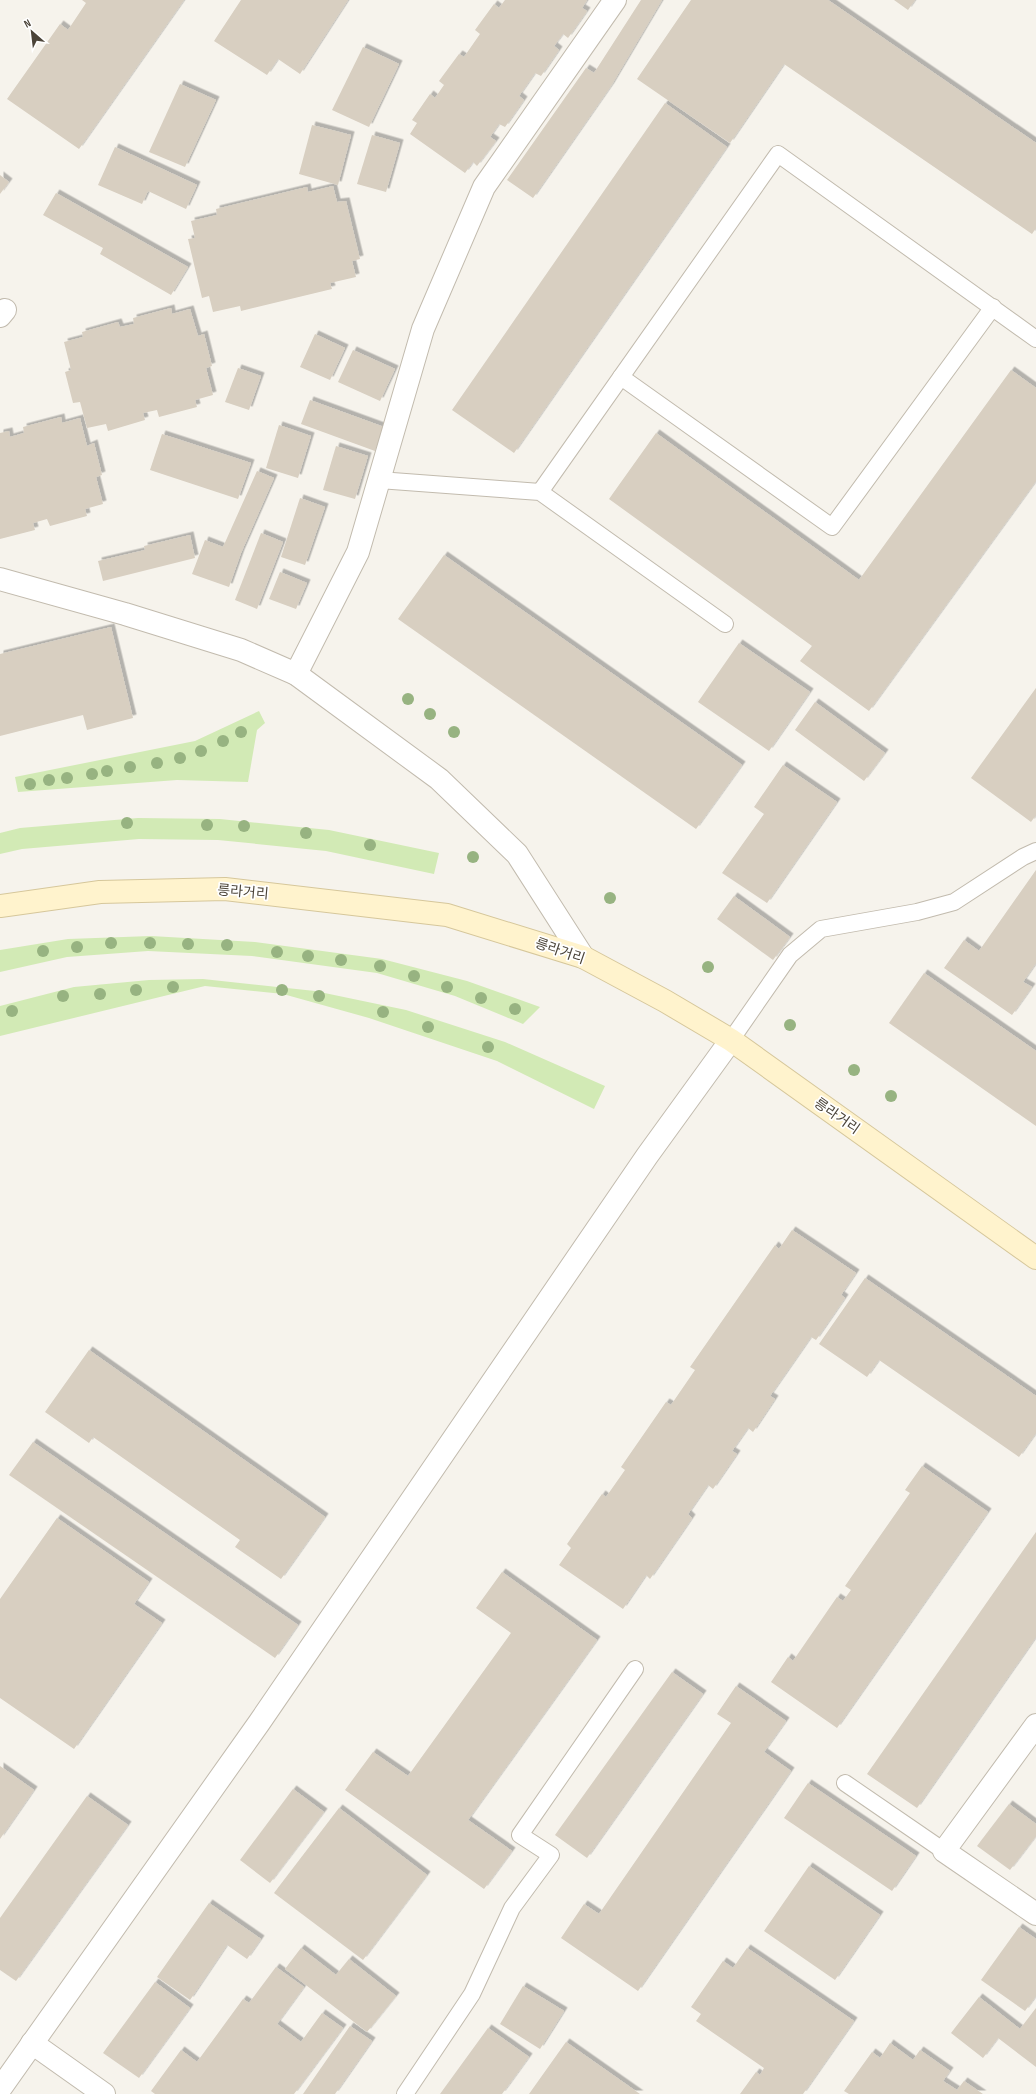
<svg xmlns="http://www.w3.org/2000/svg" width="1036" height="2094" viewBox="0 0 1036 2094" font-family="'Sofia Sans Condensed','Noto Sans KR',sans-serif">
	<style>
		.green { fill: #d2eab5 }
		.building { fill: #d8cfc1; filter: url(#shadow) }
		.lines { fill: none; stroke-linecap: round; stroke-linejoin: round }
		.service-casing { stroke: #c2bbae; stroke-width: 18 }
		.minor-casing { stroke: #c2bbae; stroke-width: 24 }
		.secondary-casing { stroke: #d6c79b; stroke-width: 24 }
		.service { stroke: #fff; stroke-width: 16 }
		.minor { stroke: #fff; stroke-width: 22 }
		.secondary { stroke: #fff3cd; stroke-width: 22 }
		.tree { fill: #97b381 }
		.labels { text-anchor: middle; dominant-baseline: central; stroke-width: 3.5; stroke-linejoin: round; paint-order: stroke }
		.street-label { font-size: 14px; fill: #4b4439; stroke: #fff }
	</style>
	<defs>
		<filter id="shadow"><feDropShadow dx="3.5" dy="-3.5" stdDeviation="0" flood-color="#0004"/></filter>
	</defs>
	<rect width="100%" height="100%" fill="#f6f3ec"/>
	<g class="green">
		<polygon points="259,711 265,723 257,730 248,782 177,780 18,792 15,777 195,741"/>
		<polygon points="138,818 220,819 329,830 439,853 434,874 326,851 218,840 139,839 22,849 0,854 0,833 20,828"/>
		<polygon points="151,936 255,942 382,959 467,981 540,1007 523,1024 455,996 377,973 252,956 148,951 67,957 0,972 0,950 68,939"/>
		<polygon points="203,979 315,991 406,1010 505,1042 605,1086 594,1109 497,1061 369,1018 283,994 205,986 0,1036 0,1006 74,987 149,980"/>
	</g>
	<g class="building">
		<polygon points="82,0 184,0 79,149 7,99 60,24 68,30 86,3"/>
		<polygon points="241,0 348,0 300,74 278,59 267,75 214,41"/>
		<polygon points="505,0 587,0 582,8 587,11 568,38 563,34 554,46 559,50 541,76 535,73 519,96 524,100 505,127 499,124 490,137 496,141 477,166 473,162 465,173 410,134 417,123 412,120 430,94 435,98 444,85 439,81 459,54 464,57 480,34 475,30 494,4 499,8"/>
		<polygon points="641,0 662,0 611,86 533,198 507,180 586,68 594,73"/>
		<polygon points="691,0 828,0 1036,143 1036,228 1032,234 784,64 730,143 637,79"/>
		<polygon points="894,0 915,0 908,10"/>
		<polygon points="363,47 399,64 369,127 332,110"/>
		<polygon points="180,84 216,100 185,167 149,152"/>
		<polygon points="665,103 727,147 514,453 452,410"/>
		<polygon points="312,125 351,135 338,185 299,174"/>
		<polygon points="372,135 400,143 386,192 357,184"/>
		<polygon points="115,147 197,185 186,209 148,191 142,204 98,185"/>
		<polygon points="0,175 9,182 0,194"/>
		<polygon points="333,186 337,202 346,201 360,259 352,261 356,277 330,283 332,289 241,311 240,306 213,312 209,296 202,298 188,239 195,238 191,221 217,215 216,209 307,187 308,192"/>
		<polygon points="56,193 188,267 171,295 100,254 103,248 43,215"/>
		<polygon points="171,308 172,314 190,309 198,336 204,334 212,366 206,368 213,395 195,400 197,407 159,417 157,410 143,413 145,420 108,431 106,424 87,428 80,402 73,403 65,372 71,370 64,342 83,337 82,332 118,322 120,327 134,324 133,318"/>
		<polygon points="315,334 345,348 330,380 300,367"/>
		<polygon points="353,350 395,369 380,401 338,382"/>
		<polygon points="238,368 261,376 249,410 225,402"/>
		<polygon points="1011,370 1036,388 1036,481 869,711 800,661 812,646 609,499 656,433 859,580"/>
		<polygon points="310,400 384,427 375,451 301,424"/>
		<polygon points="61,417 62,423 80,418 87,446 94,443 102,475 96,477 103,504 85,509 87,516 50,526 47,519 33,523 35,530 0,539 0,433 9,431 10,437 24,433 23,427"/>
		<polygon points="279,425 311,436 298,478 266,468"/>
		<polygon points="162,434 251,463 238,499 150,470"/>
		<polygon points="336,446 368,456 355,499 323,490"/>
		<polygon points="257,471 274,478 241,553 229,587 192,574 205,540 223,547"/>
		<polygon points="300,498 325,507 305,565 281,557"/>
		<polygon points="261,533 283,542 257,609 235,600"/>
		<polygon points="190,535 195,558 103,581 98,561 145,550 144,546"/>
		<polygon points="444,555 742,765 696,829 398,619"/>
		<polygon points="280,572 307,583 296,609 269,599"/>
		<polygon points="111,627 133,718 87,730 83,715 0,736 0,654"/>
		<polygon points="739,643 810,692 769,751 698,702"/>
		<polygon points="1036,688 1036,815 1031,822 971,778"/>
		<polygon points="815,702 885,753 864,781 795,730"/>
		<polygon points="783,765 837,802 767,903 722,873 764,814 754,807"/>
		<polygon points="1036,870 1036,963 1023,982 1032,987 1012,1015 944,968 964,940 979,951"/>
		<polygon points="734,896 790,937 773,960 717,919"/>
		<polygon points="924,973 1036,1051 1036,1126 889,1023"/>
		<polygon points="792,1230 856,1273 841,1295 845,1298 816,1340 811,1337 770,1396 775,1399 753,1432 748,1428 732,1451 737,1454 713,1489 708,1485 688,1514 692,1518 650,1579 646,1575 623,1609 559,1565 571,1548 567,1544 602,1494 606,1497 625,1470 621,1467 666,1402 671,1405 695,1370 690,1367 775,1245 779,1249"/>
		<polygon points="865,1278 1036,1396 1036,1433 1019,1457 879,1360 867,1377 819,1344"/>
		<polygon points="89,1350 325,1517 281,1579 235,1547 240,1540 93,1437 89,1443 45,1412"/>
		<polygon points="33,1442 298,1625 275,1658 9,1475"/>
		<polygon points="922,1466 988,1512 837,1728 771,1682 788,1657 793,1661 837,1597 843,1601 851,1590 845,1586 910,1493 905,1490"/>
		<polygon points="57,1518 149,1582 134,1604 162,1623 74,1749 0,1698 0,1599"/>
		<polygon points="1036,1532 1036,1637 917,1808 867,1774"/>
		<polygon points="502,1572 597,1640 468,1820 512,1851 484,1889 345,1790 373,1752 408,1776 511,1633 476,1608"/>
		<polygon points="672,1672 703,1694 587,1858 555,1835"/>
		<polygon points="736,1686 786,1721 764,1752 791,1771 638,1991 561,1938 584,1904 599,1914 731,1723 717,1714"/>
		<polygon points="0,1766 34,1790 0,1839"/>
		<polygon points="808,1783 916,1856 892,1891 784,1818"/>
		<polygon points="293,1789 324,1812 270,1883 240,1860"/>
		<polygon points="87,1796 128,1825 16,1981 0,1970 0,1918"/>
		<polygon points="1009,1804 1036,1824 1036,1836 1010,1870 977,1846"/>
		<polygon points="339,1808 427,1875 363,1960 274,1893"/>
		<polygon points="809,1866 880,1915 835,1980 764,1931"/>
		<polygon points="209,1903 261,1939 247,1959 227,1945 190,2000 157,1977"/>
		<polygon points="1019,1927 1036,1939 1036,1996 1025,2011 981,1980"/>
		<polygon points="301,1948 336,1975 349,1959 396,1996 367,2032 285,1969"/>
		<polygon points="747,1948 854,2021 803,2094 740,2094 756,2072 760,2075 764,2068 696,2021 701,2014 691,2007 723,1961 733,1968"/>
		<polygon points="276,1967 304,1987 277,2024 301,2042 322,2013 343,2028 294,2094 155,2094 151,2091 181,2050 197,2062 243,1999 249,2003"/>
		<polygon points="155,1982 190,2008 139,2078 103,2053"/>
		<polygon points="523,1986 564,2011 540,2049 500,2024"/>
		<polygon points="979,1997 1020,2029 1036,2008 1036,2067 998,2038 983,2058 951,2033"/>
		<polygon points="350,2026 372,2041 335,2094 303,2094"/>
		<polygon points="488,2028 529,2057 502,2094 440,2094"/>
		<polygon points="566,2042 640,2094 529,2094"/>
		<polygon points="890,2043 913,2060 920,2050 950,2071 943,2081 957,2090 964,2081 983,2094 849,2094 844,2091 872,2052 880,2058"/>
	</g>
	<g class="lines">
		<defs>
			<g id="service">
				<polyline points="621,377 832,527 993,307"/>
				<polyline points="379,480 540,492 725,624"/>
				<polyline points="540,492 778,154 1036,339"/>
				<polyline points="731,1040 790,955 821,929 917,912 954,902 1023,857 1036,851"/>
				<polyline points="845,1783 944,1851"/>
				<polyline points="405,2094 472,1994 512,1908 551,1855 520,1835 635,1669"/>
			</g>
			<g id="minor">
				<polyline points="0,316 5,310"/>
				<polyline points="0,579 125,614 241,650 296,674 439,779 517,854 583,957"/>
				<polyline points="296,674 358,552 423,329 484,187 615,0"/>
				<polyline points="1036,1725 944,1851 1036,1914"/>
				<polyline points="32,2043 104,2094"/>
				<polyline points="0,2089 259,1723 647,1156 731,1040"/>
			</g>
			<polyline id="secondary" points="0,906 100,892 225,889 447,915 583,957 665,1001 731,1040 1036,1258"/>
		</defs>
		<use href="#service" class="service-casing"/>
		<use href="#minor" class="minor-casing"/>
		<use href="#secondary" class="secondary-casing"/>
		<use href="#service" class="service"/>
		<use href="#minor" class="minor"/>
		<use href="#secondary" class="secondary"/>
	</g>
	<g class="tree">
		<circle cx="408" cy="699" r="6"/>
		<circle cx="430" cy="714" r="6"/>
		<circle cx="241" cy="732" r="6"/>
		<circle cx="454" cy="732" r="6"/>
		<circle cx="223" cy="741" r="6"/>
		<circle cx="201" cy="751" r="6"/>
		<circle cx="180" cy="758" r="6"/>
		<circle cx="157" cy="763" r="6"/>
		<circle cx="130" cy="767" r="6"/>
		<circle cx="107" cy="771" r="6"/>
		<circle cx="92" cy="774" r="6"/>
		<circle cx="67" cy="778" r="6"/>
		<circle cx="49" cy="780" r="6"/>
		<circle cx="30" cy="784" r="6"/>
		<circle cx="127" cy="823" r="6"/>
		<circle cx="207" cy="825" r="6"/>
		<circle cx="244" cy="826" r="6"/>
		<circle cx="306" cy="833" r="6"/>
		<circle cx="370" cy="845" r="6"/>
		<circle cx="473" cy="857" r="6"/>
		<circle cx="610" cy="898" r="6"/>
		<circle cx="111" cy="943" r="6"/>
		<circle cx="150" cy="943" r="6"/>
		<circle cx="188" cy="944" r="6"/>
		<circle cx="227" cy="945" r="6"/>
		<circle cx="77" cy="947" r="6"/>
		<circle cx="43" cy="951" r="6"/>
		<circle cx="277" cy="952" r="6"/>
		<circle cx="308" cy="956" r="6"/>
		<circle cx="341" cy="960" r="6"/>
		<circle cx="380" cy="966" r="6"/>
		<circle cx="708" cy="967" r="6"/>
		<circle cx="414" cy="976" r="6"/>
		<circle cx="173" cy="987" r="6"/>
		<circle cx="447" cy="987" r="6"/>
		<circle cx="136" cy="990" r="6"/>
		<circle cx="282" cy="990" r="6"/>
		<circle cx="100" cy="994" r="6"/>
		<circle cx="63" cy="996" r="6"/>
		<circle cx="319" cy="996" r="6"/>
		<circle cx="481" cy="998" r="6"/>
		<circle cx="515" cy="1009" r="6"/>
		<circle cx="12" cy="1011" r="6"/>
		<circle cx="383" cy="1012" r="6"/>
		<circle cx="790" cy="1025" r="6"/>
		<circle cx="428" cy="1027" r="6"/>
		<circle cx="488" cy="1047" r="6"/>
		<circle cx="854" cy="1070" r="6"/>
		<circle cx="891" cy="1096" r="6"/>
	</g>
	<g class="labels">
		<g class="street-label">
			<text transform="translate(243 892) rotate(5)">릉라거리</text>
			<text transform="translate(560 951) rotate(19)">릉라거리</text>
			<text transform="translate(837 1116) rotate(35)">릉라거리</text>
		</g>
	</g>
	<g transform="translate(32 32) rotate(332)" stroke="#ffffff" stroke-width="3" paint-order="stroke">
	<path d="M0-3L7 15L0 10L-7 15Z" fill="#4b4439"/>
	<text y="-6" font-size="11" font-weight="bold" text-anchor="middle" fill="#4b4439">N</text>
	</g>
</svg>
